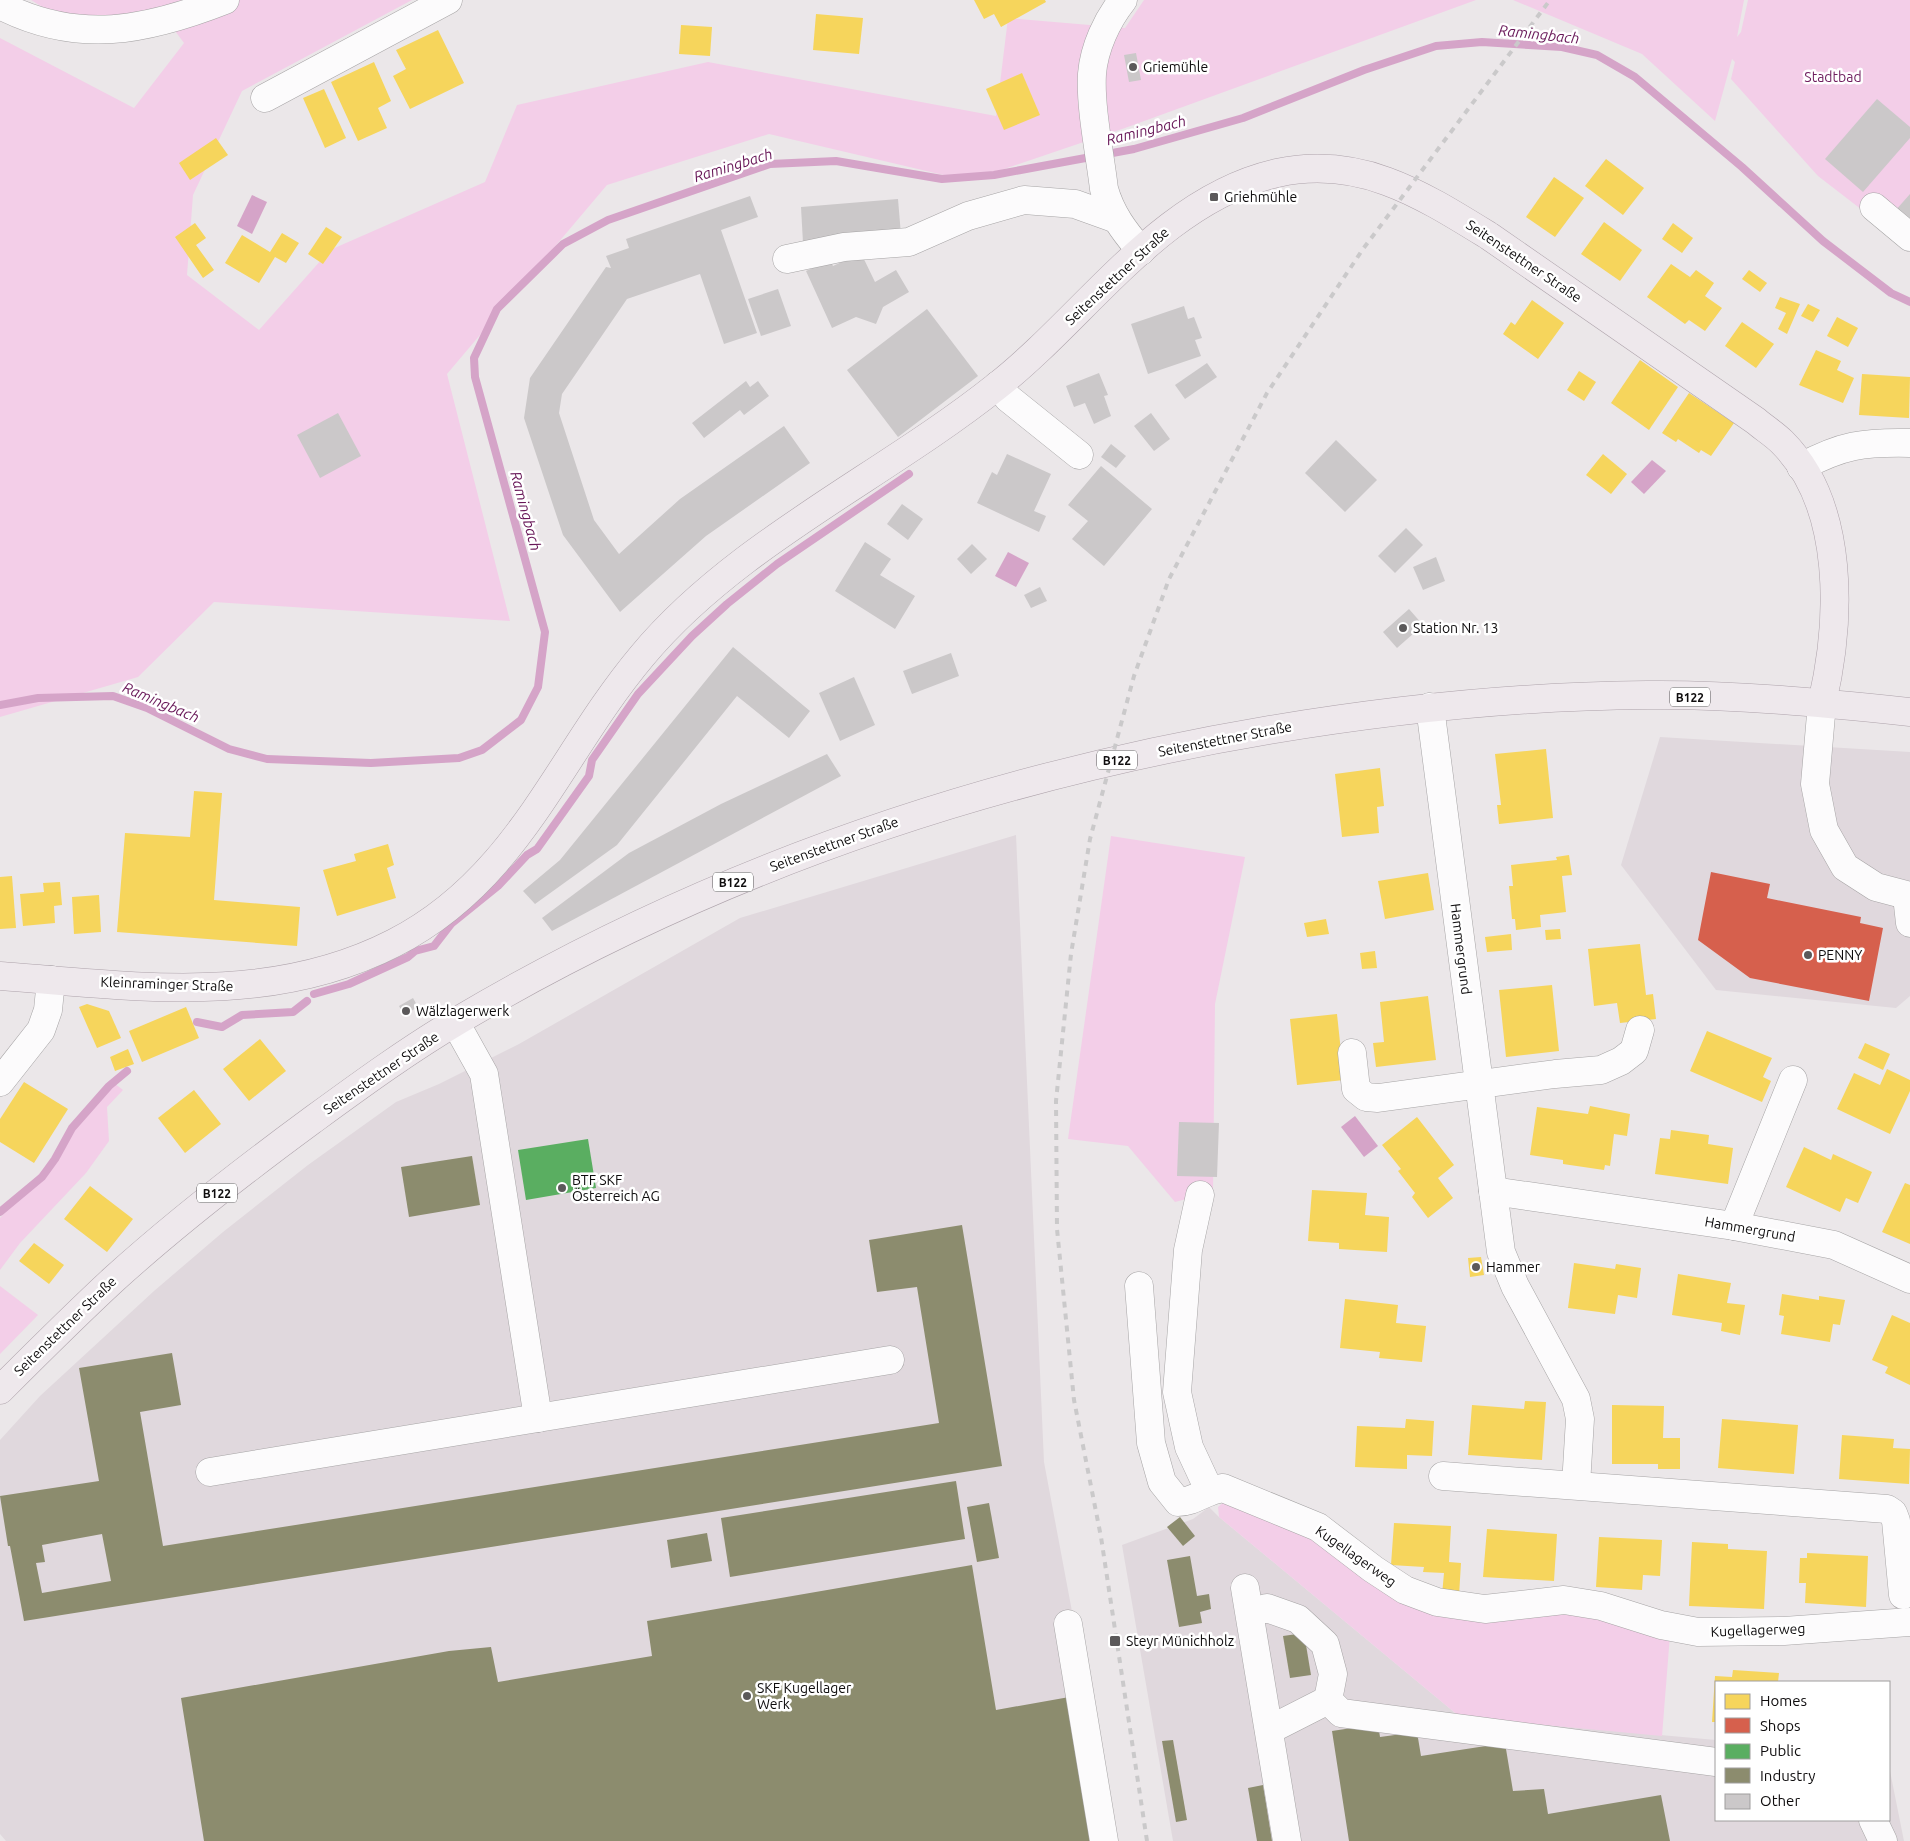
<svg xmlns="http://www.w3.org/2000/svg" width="1910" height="1841" viewBox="0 0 1910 1841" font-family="Ubuntu,sans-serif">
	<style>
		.built { fill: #e0d8dd }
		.green { fill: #f3cee8 }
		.water { fill: #d5a4c8 }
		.homes { fill: #f6d55c }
		.shops { fill: #d6604d }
		.public { fill: #5aae61 }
		.industry { fill: #8c8c6e; fill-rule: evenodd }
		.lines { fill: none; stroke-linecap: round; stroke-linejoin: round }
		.stream { stroke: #d5a4c8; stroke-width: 8 }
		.building { fill: #cbc8c9 }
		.minor-casing { stroke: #a6a4a5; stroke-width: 29 }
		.major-casing { stroke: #aea3ab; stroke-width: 29 }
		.minor { stroke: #fcfbfc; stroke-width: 28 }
		.major { stroke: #eee8ec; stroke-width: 28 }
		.rail { stroke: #cac9ca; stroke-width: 4; stroke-dasharray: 6 6; stroke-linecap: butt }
		.poi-dot { fill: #5b595a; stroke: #fff; stroke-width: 2 }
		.labels { text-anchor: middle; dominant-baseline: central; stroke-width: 5; stroke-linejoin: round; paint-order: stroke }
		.shield { fill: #fff; stroke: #565556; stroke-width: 1 }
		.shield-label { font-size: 12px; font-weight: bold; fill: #0e0c0d }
		.poi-label { font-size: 14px; fill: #0e0c0d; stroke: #fff; text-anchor: start }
		.park-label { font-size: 14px; fill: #6e1d5e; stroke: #fff }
		.street-label { font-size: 14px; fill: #0e0c0d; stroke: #fff }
		.water-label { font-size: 15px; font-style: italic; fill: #681758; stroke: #fff }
	</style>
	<rect width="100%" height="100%" fill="#ebe7e9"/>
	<g class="built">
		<polygon points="1660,737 1910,752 1910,996 1896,1008 1716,990 1621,865"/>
		<polygon points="1016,835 1044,1462 1115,1841 6,1841 0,1834 0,1440 40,1396 154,1291 223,1232 308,1165 396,1102 439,1084 519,1044 740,918"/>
		<polygon points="1209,1507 1219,1517 1460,1717 1716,1740 1716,1820 1889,1820 1889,1766 1904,1841 1173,1841 1122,1545 1193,1519"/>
	</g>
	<g class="green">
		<polygon points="31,0 412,0 242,91 193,195 187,275 259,330 330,250 485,182 517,105 708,62 996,116 1008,18 1125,28 1144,0 1476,0 1125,128 969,181 769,134 607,185 447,374 510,621 214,602 138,677 0,717 0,38 134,108 184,43 161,12 70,24"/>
		<polygon points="1513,0 1744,0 1737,37 1741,32 1748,0 1910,0 1910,247 1818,176 1731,79 1735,62 1732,59 1715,121 1642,54"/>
		<polygon points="1111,836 1245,857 1215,1004 1213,1192 1175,1202 1128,1146 1068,1139"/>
		<polygon points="110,1080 123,1090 107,1107 109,1141 86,1173 20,1243 0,1270 0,1218 46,1166 80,1115"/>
		<polygon points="0,1286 38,1315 0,1354"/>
		<polygon points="1225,1501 1305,1529 1396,1595 1551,1609 1670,1635 1662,1736 1460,1717 1219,1517 1218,1507"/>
	</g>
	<g class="water">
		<polygon points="252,195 267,202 252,234 237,226"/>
		<polygon points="1652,460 1666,471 1644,494 1631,482"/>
		<polygon points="1008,552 1029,563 1016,587 995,576"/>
		<polygon points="1355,1116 1378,1146 1364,1157 1341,1127"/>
	</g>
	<g class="homes">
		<polygon points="974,0 1045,0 1046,2 1001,27 994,14 984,19"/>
		<polygon points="816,14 863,18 859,54 813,50"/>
		<polygon points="681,25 712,27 710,56 679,54"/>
		<polygon points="438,30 464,83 410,109 393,76 406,69 396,50"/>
		<polygon points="374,62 391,101 378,108 387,128 358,141 331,82"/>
		<polygon points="1022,73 1040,115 1004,130 986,89"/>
		<polygon points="324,89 346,138 325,148 303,98"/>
		<polygon points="216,138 228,155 190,180 179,163"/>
		<polygon points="1606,159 1644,188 1623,215 1585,186"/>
		<polygon points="1554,177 1584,198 1555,237 1526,217"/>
		<polygon points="1604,222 1642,250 1620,281 1581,254"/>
		<polygon points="195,223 206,238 196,245 214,270 203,278 175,237"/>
		<polygon points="1673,223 1693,238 1682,253 1662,239"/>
		<polygon points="326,227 342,237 323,264 308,254"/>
		<polygon points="282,233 299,243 286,263 275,257 259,283 225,263 242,235 270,252"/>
		<polygon points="1671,264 1690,277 1696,270 1714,283 1705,296 1722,308 1705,331 1689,320 1685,324 1647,297"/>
		<polygon points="1749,270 1767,283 1760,292 1742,279"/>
		<polygon points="1780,297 1800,304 1787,334 1778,329 1786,313 1775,308"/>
		<polygon points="1532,300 1564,323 1538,359 1503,334 1511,322 1515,325"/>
		<polygon points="1808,304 1820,310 1813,322 1801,316"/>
		<polygon points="1837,317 1858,328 1848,347 1827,336"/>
		<polygon points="1742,322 1774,344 1756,368 1725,346"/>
		<polygon points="1816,350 1841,361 1837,370 1854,378 1843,403 1799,385"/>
		<polygon points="1640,360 1678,387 1649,430 1611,403"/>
		<polygon points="1579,371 1596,382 1584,401 1567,390"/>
		<polygon points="1862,374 1910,377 1909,418 1859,415"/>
		<polygon points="1689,393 1734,423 1711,456 1701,450 1699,453 1678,439 1676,442 1662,433"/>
		<polygon points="1603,454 1627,474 1611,494 1586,475"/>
		<polygon points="1546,749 1553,818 1499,824 1497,805 1501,805 1495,754"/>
		<polygon points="1380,768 1384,806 1377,807 1379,833 1342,837 1335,774"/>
		<polygon points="194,791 222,793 214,900 300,907 297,946 117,932 125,833 190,837"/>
		<polygon points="388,844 394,865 387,868 396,898 337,916 323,870 356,861 354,854"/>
		<polygon points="1569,855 1572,875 1562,876 1566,912 1540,915 1541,927 1516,930 1515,919 1512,919 1509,886 1513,886 1511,865 1557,860 1556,857"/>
		<polygon points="1428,873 1434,910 1385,919 1378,881"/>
		<polygon points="12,876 16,928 0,929 0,877"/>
		<polygon points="60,882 62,905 54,906 55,923 23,926 20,894 44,892 43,883"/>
		<polygon points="99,895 101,932 74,934 72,897"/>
		<polygon points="1326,919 1329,934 1307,937 1304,923"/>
		<polygon points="1560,929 1561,939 1546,940 1545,930"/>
		<polygon points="1511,934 1512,950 1487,952 1485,937"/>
		<polygon points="1640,944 1646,995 1653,994 1656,1019 1620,1023 1617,1003 1594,1006 1588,949"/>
		<polygon points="1375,951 1377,968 1362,969 1360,953"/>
		<polygon points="1552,985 1559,1051 1506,1057 1499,990"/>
		<polygon points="1428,996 1436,1060 1376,1067 1373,1043 1384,1042 1380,1002"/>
		<polygon points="87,1004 109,1011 121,1038 97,1048 79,1007"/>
		<polygon points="186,1007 199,1038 142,1062 129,1031"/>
		<polygon points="1337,1014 1344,1080 1297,1085 1290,1019"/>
		<polygon points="1707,1031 1772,1058 1763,1077 1771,1081 1762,1102 1690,1071"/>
		<polygon points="260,1039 286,1071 249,1101 223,1069"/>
		<polygon points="1865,1043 1890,1054 1883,1070 1858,1058"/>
		<polygon points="128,1049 134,1064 115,1071 110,1057"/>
		<polygon points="1887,1069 1910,1080 1910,1091 1890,1134 1837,1109 1854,1073 1880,1085"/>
		<polygon points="24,1082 68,1109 34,1163 0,1142 0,1119"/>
		<polygon points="194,1090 221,1124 185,1153 158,1118"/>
		<polygon points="1590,1106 1630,1114 1627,1136 1614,1134 1610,1166 1605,1165 1604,1170 1563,1164 1563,1160 1530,1155 1537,1107 1588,1114"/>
		<polygon points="1417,1117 1454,1165 1438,1178 1453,1198 1428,1218 1412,1197 1415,1193 1398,1171 1401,1169 1382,1145"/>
		<polygon points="1671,1130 1709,1135 1708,1144 1733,1148 1728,1184 1655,1174 1660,1138 1670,1139"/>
		<polygon points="1804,1147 1831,1160 1833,1154 1872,1172 1858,1203 1846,1198 1840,1212 1786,1187"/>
		<polygon points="1905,1183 1910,1185 1910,1244 1882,1232"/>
		<polygon points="90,1186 133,1219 107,1252 64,1219"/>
		<polygon points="1312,1190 1367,1193 1365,1215 1389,1217 1387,1252 1339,1249 1339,1243 1308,1241"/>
		<polygon points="34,1243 64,1265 49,1284 19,1261"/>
		<polygon points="1481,1257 1484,1275 1470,1277 1468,1258"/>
		<polygon points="1574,1263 1615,1269 1616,1264 1641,1268 1637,1298 1618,1295 1615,1314 1568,1308"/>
		<polygon points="1678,1274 1731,1283 1727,1303 1745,1305 1740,1335 1721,1331 1722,1323 1672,1315"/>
		<polygon points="1782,1294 1819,1300 1819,1296 1845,1300 1840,1325 1833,1324 1830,1342 1781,1334 1784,1316 1779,1315"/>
		<polygon points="1345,1299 1398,1305 1396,1323 1426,1326 1422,1362 1379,1358 1380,1352 1340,1348"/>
		<polygon points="1892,1315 1910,1323 1910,1385 1885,1373 1888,1367 1872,1360"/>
		<polygon points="1525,1401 1546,1402 1542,1460 1468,1455 1472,1405 1524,1409"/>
		<polygon points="1612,1405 1664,1406 1663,1438 1680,1438 1680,1469 1658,1469 1658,1464 1612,1464"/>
		<polygon points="1406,1419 1434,1421 1432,1456 1407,1455 1407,1469 1355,1467 1357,1426 1405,1428"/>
		<polygon points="1722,1419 1798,1425 1794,1474 1718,1468"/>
		<polygon points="1842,1435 1894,1439 1893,1448 1910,1449 1909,1484 1839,1479"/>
		<polygon points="1394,1523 1451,1526 1449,1562 1461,1563 1459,1596 1442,1595 1444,1573 1423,1572 1424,1567 1391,1565"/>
		<polygon points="1487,1529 1557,1534 1554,1581 1483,1577"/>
		<polygon points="1599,1537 1662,1540 1660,1576 1643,1575 1642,1590 1596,1587"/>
		<polygon points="1692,1542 1728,1544 1728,1549 1767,1551 1764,1609 1689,1606"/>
		<polygon points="1807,1553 1868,1556 1866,1607 1805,1603 1806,1583 1799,1583 1800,1558 1807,1558"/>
		<polygon points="1733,1670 1779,1673 1778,1682 1716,1682 1716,1722 1712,1722 1715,1676 1732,1677"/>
	</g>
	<polygon class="shops" points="1711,872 1770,884 1767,898 1861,917 1860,923 1883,928 1869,1001 1750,978 1698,940"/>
	<polygon class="public" points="588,1139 596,1188 526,1200 518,1150"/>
	<g class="industry">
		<polygon points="472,1156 480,1205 409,1217 401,1167"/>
		<path d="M962,1225l40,241 -978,155 -14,-75h-2l-8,-50 99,-15 -20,-113 93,-15 9,52 -41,7 23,134 776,-123 -22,-136 -40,5 -8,-52zM102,1534l9,47 -69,12 -6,-30 9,-1 -3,-17z"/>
		<polygon points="956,1481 965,1539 730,1577 721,1518"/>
		<polygon points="989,1503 999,1558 977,1562 967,1507"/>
		<polygon points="1180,1517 1195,1536 1183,1546 1167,1527"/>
		<polygon points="707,1533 712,1561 671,1568 667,1540"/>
		<polygon points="1190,1556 1197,1596 1209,1594 1211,1609 1200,1612 1202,1623 1179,1627 1167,1560"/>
		<polygon points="972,1565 996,1710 1075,1696 1098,1841 204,1841 181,1698 449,1651 491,1647 498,1682 652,1656 647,1621"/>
		<polygon points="1304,1633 1311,1675 1290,1678 1283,1636"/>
		<polygon points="1378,1724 1380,1737 1417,1732 1421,1756 1505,1743 1513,1791 1544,1789 1548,1814 1661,1795 1670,1841 1349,1841 1332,1731"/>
		<polygon points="1173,1740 1187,1820 1176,1822 1162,1741"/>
		<polygon points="1263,1785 1272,1841 1257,1841 1248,1788"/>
	</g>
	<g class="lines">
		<g class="stream">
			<polyline points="0,705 38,698 113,696 147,708 229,749 267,759 371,763 459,758 482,750 521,720 538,687 545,632 475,377 474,358 497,309 563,244 608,220 770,164 836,161 942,179 994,175 1134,149 1243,118 1364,70 1436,46 1482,42 1562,47 1597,55 1635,77 1742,167 1823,241 1891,293 1910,302"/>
			<polyline points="314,994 349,984 408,957 415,951 434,946 451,924 498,886 527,855 537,849 589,776 592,760 638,694 692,636 727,604 777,564 909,474"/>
			<polyline points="197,1022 222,1027 242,1015 293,1012 307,1001"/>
			<polyline points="0,1212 42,1177 55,1159 72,1128 109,1086 127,1071"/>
		</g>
	</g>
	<g class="building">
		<polygon points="1136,53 1141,80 1129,82 1124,55"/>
		<polygon points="1877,99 1910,127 1910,138 1863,192 1825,159"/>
		<polygon points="1910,194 1910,224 1895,211"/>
		<polygon points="750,196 758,217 721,230 757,333 724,344 700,274 627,299 562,394 559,413 594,520 619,554 680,499 784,426 810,463 706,536 620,612 563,535 524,418 530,378 606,267 611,268 606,256 629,248 626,239"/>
		<polygon points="898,199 901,235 803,243 801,207"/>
		<polygon points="861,253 875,282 896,270 909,292 883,307 876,324 856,317 832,328 806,271 830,260 833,266"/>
		<polygon points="778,289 791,326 761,336 748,299"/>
		<polygon points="1184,306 1188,319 1194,317 1202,338 1195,340 1201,356 1148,374 1131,324"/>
		<polygon points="927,309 978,376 898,437 847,370"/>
		<polygon points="1207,363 1217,377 1185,399 1175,385"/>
		<polygon points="1099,373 1108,395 1104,396 1111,416 1094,424 1085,403 1074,407 1066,386"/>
		<polygon points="746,381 750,387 758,381 769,396 744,415 740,410 704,438 692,423"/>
		<polygon points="338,413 361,456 320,478 297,435"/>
		<polygon points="1151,413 1170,439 1154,451 1134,426"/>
		<polygon points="1336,440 1377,480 1345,512 1305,473"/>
		<polygon points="1111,444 1126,456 1116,468 1101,457"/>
		<polygon points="1007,454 1051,474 1034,511 1046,516 1039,532 977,503 992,472 997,475"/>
		<polygon points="1101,466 1152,509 1104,566 1072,539 1088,521 1068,505"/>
		<polygon points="902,504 923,519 908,540 887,524"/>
		<polygon points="1406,528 1423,545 1395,573 1378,556"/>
		<polygon points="865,542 891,559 880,575 915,596 895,629 835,591"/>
		<polygon points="972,544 987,559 971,574 957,559"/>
		<polygon points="1436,557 1445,581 1423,590 1413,567"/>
		<polygon points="1040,587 1047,601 1031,608 1024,595"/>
		<polygon points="1409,609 1423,625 1397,648 1383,632"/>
		<polygon points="733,647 810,711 789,738 737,696 617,845 535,904 523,891 560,860"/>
		<polygon points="951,653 959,676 912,694 903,671"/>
		<polygon points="854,677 875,725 840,741 819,693"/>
		<polygon points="827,754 841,776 552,931 542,918 629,853 721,804"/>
		<polygon points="413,998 418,1007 404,1015 399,1006"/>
		<polygon points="1179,1122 1219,1123 1217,1177 1177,1176"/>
	</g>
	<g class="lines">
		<defs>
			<g id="minor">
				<path d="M1123,0c-16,20 -29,48 -31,74 -2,34 8,80 12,115 7,25 20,42 37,62"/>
				<path d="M0,5c78,40 146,26 225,-5"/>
				<polyline points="265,98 448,0"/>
				<polyline points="1874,207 1910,237"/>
				<polyline points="787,259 844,247 909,242 968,216 1024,200 1075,204 1114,218"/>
				<polyline points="998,385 1008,398 1079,455"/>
				<path d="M1801,467c41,-22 62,-25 109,-24"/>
				<polyline points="1822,703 1815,784 1824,830 1845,867 1876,887 1910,896"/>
				<polyline points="1430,707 1501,1252 1515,1286 1576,1399 1580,1419 1576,1485"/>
				<polyline points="1907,896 1910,923"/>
				<polyline points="455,1022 484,1074 538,1418"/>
				<polyline points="1352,1053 1356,1089 1366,1097 1378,1098 1555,1074 1601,1070 1621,1061 1634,1051 1640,1030"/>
				<polyline points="0,1082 41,1030 48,1010 51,980"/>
				<polyline points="1493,1191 1734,1226 1834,1245 1910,1279"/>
				<polyline points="1200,1195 1188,1250 1177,1392 1189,1447 1209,1490"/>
				<polyline points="1734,1226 1793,1080"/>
				<path d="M1139,1286l12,157 11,39 16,20c16,0 28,-12 45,-14l95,39 55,42 32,21 32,12 48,7 79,-9 37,6 60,19 37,7 86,-1 126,-9"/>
				<polyline points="210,1472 890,1360"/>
				<polyline points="1443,1476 1887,1509 1893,1513 1896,1521 1903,1595"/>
				<polyline points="1245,1588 1287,1841"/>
				<polyline points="1250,1613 1267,1608 1298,1619 1325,1644 1333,1674 1328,1700 1341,1713 1716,1762"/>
				<polyline points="1068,1624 1104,1841"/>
				<polyline points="1269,1730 1328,1700"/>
				<polyline points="1873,1820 1883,1841"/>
			</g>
			<g id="major">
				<path d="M0,976c134,10 269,31 394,-33 125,-64 164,-187 248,-287 93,-112 241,-179 355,-270 89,-70 164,-187 280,-213 83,-18 144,21 212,63l267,185c8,7 18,13 26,21 64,64 59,180 40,261"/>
				<path d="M0,1390c37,-37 75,-75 114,-111 62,-56 129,-108 197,-158 48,-35 97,-71 148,-101 250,-148 525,-242 810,-290 126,-21 250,-34 378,-35 87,-1 176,8 263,17"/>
			</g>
		</defs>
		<use href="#minor" class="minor-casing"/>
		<use href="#major" class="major-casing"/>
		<use href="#minor" class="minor"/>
		<use href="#major" class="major"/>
		<polyline class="rail" points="1147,1841 1101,1537 1074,1400 1057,1229 1056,1101 1071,954 1090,839 1134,676 1169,579 1267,393 1363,249 1550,0"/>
	</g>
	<g class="poi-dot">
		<circle cx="1133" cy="67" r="5"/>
		<rect x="1209" y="192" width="10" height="10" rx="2.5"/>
		<circle cx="1403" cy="628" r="5"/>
		<circle cx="1808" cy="955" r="5"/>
		<circle cx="406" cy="1011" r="5"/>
		<circle cx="562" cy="1188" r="5"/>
		<circle cx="1476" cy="1267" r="5"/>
		<rect x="1109" y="1635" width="12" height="12" rx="2.5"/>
		<circle cx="747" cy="1696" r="5"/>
	</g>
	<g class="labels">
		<g class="shield">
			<rect x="1670" y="687.5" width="40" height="19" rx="4"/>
			<rect x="1097" y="750.5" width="40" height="19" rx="4"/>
			<rect x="713" y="872.5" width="40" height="19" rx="4"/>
			<rect x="197" y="1183.5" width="40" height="19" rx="4"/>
		</g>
		<g class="shield-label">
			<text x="1690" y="697">B122</text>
			<text x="1117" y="760">B122</text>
			<text x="733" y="882">B122</text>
			<text x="217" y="1193">B122</text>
		</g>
		<g class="poi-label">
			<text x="1143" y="67">Griemühle</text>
			<text x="1224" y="197">Griehmühle</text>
			<text x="1413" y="628">Station Nr. 13</text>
			<text x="1818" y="955">PENNY</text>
			<text x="416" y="1011">Wälzlagerwerk</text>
			<text x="572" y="1180">BTF SKF<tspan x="572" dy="16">Österreich AG</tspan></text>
			<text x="1486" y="1267">Hammer</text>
			<text x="1126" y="1641">Steyr Münichholz</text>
			<text x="757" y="1688">SKF Kugellager<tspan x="757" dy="16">Werk</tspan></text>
		</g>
		<g class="park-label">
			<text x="1833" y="77">Stadtbad</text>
		</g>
		<g class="street-label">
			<text transform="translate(1524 261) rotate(34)">Seitenstettner Straße</text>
			<text transform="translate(1117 276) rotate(-43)">Seitenstettner Straße</text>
			<text transform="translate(1225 739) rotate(-11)">Seitenstettner Straße</text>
			<text transform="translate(834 844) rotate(-20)">Seitenstettner Straße</text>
			<text transform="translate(1461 949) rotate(83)">Hammergrund</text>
			<text transform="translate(167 984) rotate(2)">Kleinraminger Straße</text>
			<text transform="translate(381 1073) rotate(-34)">Seitenstettner Straße</text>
			<text transform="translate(1750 1229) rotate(10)">Hammergrund</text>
			<text transform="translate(65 1326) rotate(-44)">Seitenstettner Straße</text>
			<text transform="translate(1356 1556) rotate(35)">Kugellagerweg</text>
			<text transform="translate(1758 1630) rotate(-2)">Kugellagerweg</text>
		</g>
		<g class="water-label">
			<text transform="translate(1539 34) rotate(6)">Ramingbach</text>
			<text transform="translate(1146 130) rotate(-14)">Ramingbach</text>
			<text transform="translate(733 165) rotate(-17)">Ramingbach</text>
			<text transform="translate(526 511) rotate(75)">Ramingbach</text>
			<text transform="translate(161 702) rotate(23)">Ramingbach</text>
		</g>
	</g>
	<rect x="1715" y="1681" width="175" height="140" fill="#ffffff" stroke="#9f9e9e"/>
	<rect x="1725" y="1694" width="25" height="15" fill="#f6d55c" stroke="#9f9e9e"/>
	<text x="1760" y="1706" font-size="15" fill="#0e0c0d">Homes</text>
	<rect x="1725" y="1718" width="25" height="15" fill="#d6604d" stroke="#9f9e9e"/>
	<text x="1760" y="1731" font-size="15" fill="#0e0c0d">Shops</text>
	<rect x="1725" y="1744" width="25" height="15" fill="#5aae61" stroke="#9f9e9e"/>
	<text x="1760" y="1756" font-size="15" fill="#0e0c0d">Public</text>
	<rect x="1725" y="1768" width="25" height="15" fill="#8c8c6e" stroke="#9f9e9e"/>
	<text x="1760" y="1781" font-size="15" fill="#0e0c0d">Industry</text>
	<rect x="1725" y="1794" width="25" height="15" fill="#cbc8c9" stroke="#9f9e9e"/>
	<text x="1760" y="1806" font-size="15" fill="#0e0c0d">Other</text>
</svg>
